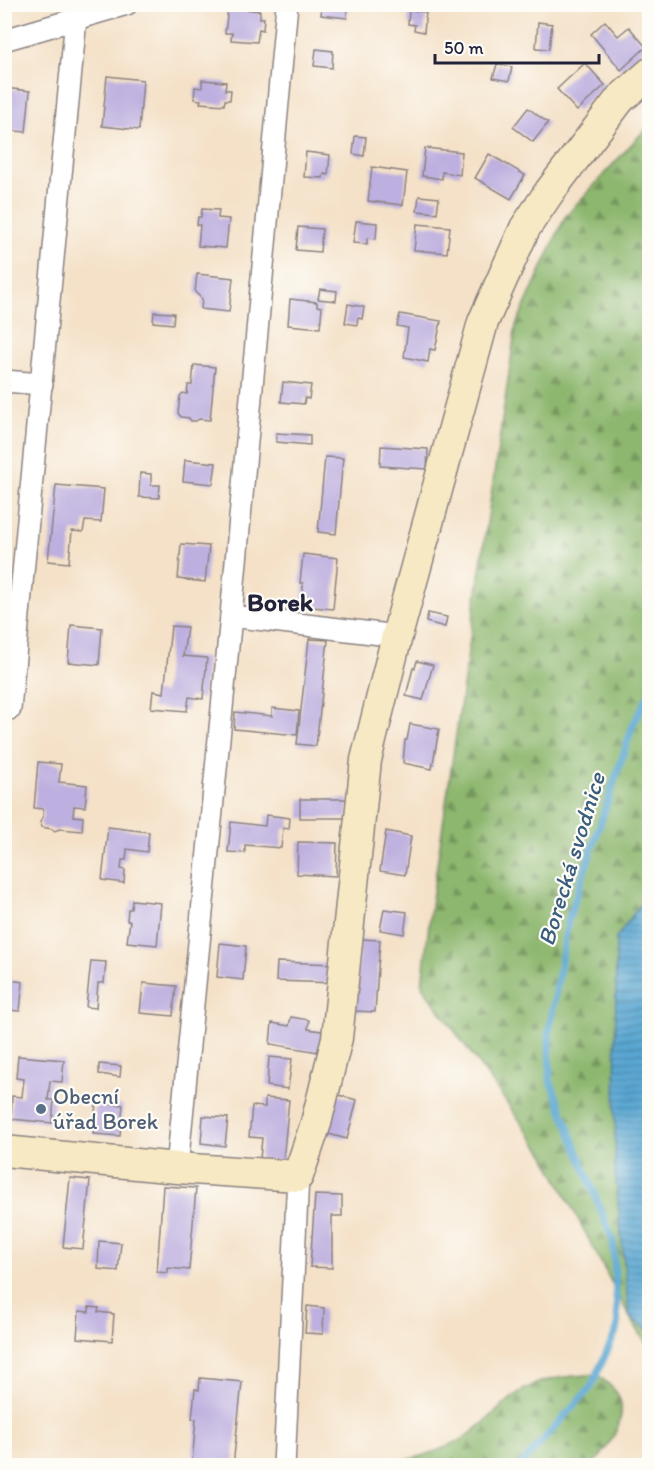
<svg xmlns="http://www.w3.org/2000/svg" width="654" height="1470" viewBox="0 0 654 1470" font-family="Itim,sans-serif">
	<style>
		.forest { fill: url(#forest-firs); stroke: #586c54; stroke-width: 1.5 }
		.water { fill: url(#water-rules); stroke: #3d6486; stroke-width: 1.5 }
		.lines { fill: none; stroke-linecap: round; stroke-linejoin: round }
		.stream { stroke: #58a6d1; stroke-width: 7 }
		.building { fill: #bdafdf }
		.street-casing { stroke: #8b8281; stroke-width: 24 }
		.secondary-casing { stroke: #8b8281; stroke-width: 33 }
		.street { stroke: #fff; stroke-width: 21 }
		.secondary { stroke: #f7e9c3; stroke-width: 30 }
		.service-dot { fill: #5c6f8a; stroke: #fdfcf7; stroke-width: 2 }
		.labels { text-anchor: middle; dominant-baseline: central; stroke-width: 4.5; stroke-linejoin: round; paint-order: stroke }
		.service-label { font-size: 22px; fill: #4e5e75; stroke: #fdfcf7; text-anchor: start }
		.water-label { font-size: 24px; font-style: italic; fill: #3a5d7e; stroke: #fdfcf7 }
		.quarter-label { font-size: 26px; font-weight: bold; fill: #22223b; stroke: #fdfcf7 }
	</style>
	<defs>
		<pattern id="forest-firs" width="22" height="20" patternUnits="userSpaceOnUse" patternTransform="scale(1.5)"><rect width="22" height="20" fill="#8db76e"/><path d="M5 1l3.5 6h-7zM16 11l3.5 6h-7z" fill="#73945c"/></pattern>
		<pattern id="water-rules" width="6" height="5" patternUnits="userSpaceOnUse" patternTransform="scale(1.5)"><rect width="6" height="5" fill="#58a6d1"/><path d="M0 2.5h6" fill="none" stroke="#4887ab"/></pattern>
	</defs>
	<rect width="100%" height="100%" fill="#fdfcf7"/>
	<filter id="ink" filterUnits="userSpaceOnUse"><feTurbulence type="fractalNoise" baseFrequency=".0167" numOctaves="2"/><feDisplacementMap in="SourceGraphic" scale="12" xChannelSelector="R" yChannelSelector="G"/><feConvolveMatrix kernelMatrix="1 2 1 2 8 2 1 2 1" color-interpolation-filters="sRGB"/></filter>
	<filter id="wash" filterUnits="userSpaceOnUse"><feTurbulence type="fractalNoise" baseFrequency=".008" numOctaves="4" result="noise"/><feDisplacementMap in="SourceGraphic" scale="24" xChannelSelector="R" yChannelSelector="G"/><feGaussianBlur stdDeviation="1.35" result="paint"/><feColorMatrix in="noise" values="0 0 0 0 0 0 0 0 0 0 0 0 0 0 0 0 0 1.4 0 .05"/><feComposite in="paint" operator="in"/></filter>
	<g filter="url(#wash)">
		<rect width="100%" height="100%" fill="#f4e1c7"/>
		<g class="forest">
			<polygon points="649,127 650,893 616,938 629,1316 649,1331 649,1348 629,1316 544,1154 422,986 431,906 516,325 565,217 640,135"/>
			<path d="M597,1374c6,6 17,13 21,21 12,23 -11,53 -24,70h-223c34,-3 71,-12 100,-32 19,-13 34,-33 54,-44 20,-12 49,-13 72,-15z"/>
		</g>
		<polygon class="water" points="649,893 649,1331 629,1316 615,1171 616,938"/>
		<g class="lines">
			<polyline class="stream" points="520,1466 591,1387 618,1327 613,1241 550,1080 549,1032 568,921 633,725 650,692"/>
		</g>
		<g id="blocks">
			<g class="building">
				<polygon points="322,4 348,4 347,18 321,15"/>
				<polygon points="228,7 260,11 260,18 264,18 263,30 259,29 257,42 231,40 232,33 225,33"/>
				<polygon points="409,10 426,12 424,32 414,30 415,25 408,24"/>
				<polygon points="605,21 618,36 629,27 646,47 621,70 591,34"/>
				<polygon points="538,22 552,24 549,49 536,48"/>
				<polygon points="316,49 333,51 332,68 314,66"/>
				<polygon points="585,63 605,85 577,111 557,89"/>
				<polygon points="497,64 512,67 509,81 493,78"/>
				<polygon points="107,76 143,80 139,130 102,126"/>
				<polygon points="202,80 226,82 225,90 231,90 230,100 225,100 224,105 200,103 201,100 194,99 195,87 202,88"/>
				<polygon points="4,88 30,91 26,132 4,130"/>
				<polygon points="528,108 548,123 533,142 513,127"/>
				<polygon points="355,136 366,137 364,156 353,154"/>
				<polygon points="425,148 462,152 460,175 442,172 442,179 422,176"/>
				<polygon points="306,152 330,155 328,175 324,174 323,178 304,177"/>
				<polygon points="489,154 525,175 511,199 475,178"/>
				<polygon points="372,167 407,172 403,205 368,201"/>
				<polygon points="419,196 439,198 437,213 417,211"/>
				<polygon points="202,209 219,210 218,218 229,219 226,248 198,246 200,225 197,225 198,217 201,217"/>
				<polygon points="356,221 377,223 376,239 367,238 367,244 353,243"/>
				<polygon points="417,224 450,227 447,253 414,250"/>
				<polygon points="298,227 322,229 320,252 296,250"/>
				<polygon points="197,274 233,278 229,312 201,309 202,299 195,292"/>
				<polygon points="320,289 337,291 336,301 318,299"/>
				<polygon points="290,299 317,302 317,306 322,307 320,328 288,325"/>
				<polygon points="348,304 364,307 362,319 358,318 357,325 345,323"/>
				<polygon points="154,312 174,313 173,324 153,322"/>
				<polygon points="400,314 441,321 435,350 430,349 428,362 404,357 408,328 397,326"/>
				<polygon points="194,365 215,367 210,420 199,419 196,421 191,421 189,418 181,417 178,413 180,396 183,393 187,394 188,385 192,385"/>
				<polygon points="283,382 311,385 309,399 305,398 304,404 281,402"/>
				<polygon points="276,433 310,435 310,445 276,442"/>
				<polygon points="381,446 428,449 427,469 380,466"/>
				<polygon points="325,457 343,458 336,534 318,532"/>
				<polygon points="185,460 216,463 213,484 183,481"/>
				<polygon points="140,473 151,474 151,485 160,485 159,498 139,497"/>
				<polygon points="56,485 104,489 101,522 85,521 83,532 72,531 69,563 48,561"/>
				<polygon points="181,544 209,546 205,582 178,579"/>
				<polygon points="303,554 338,558 333,609 302,606 303,583 300,583"/>
				<polygon points="428,613 447,617 445,627 426,622"/>
				<polygon points="71,625 102,628 99,665 68,662"/>
				<polygon points="171,626 187,627 183,656 207,658 203,699 189,697 187,711 151,708 153,691 164,693"/>
				<polygon points="309,639 328,640 316,746 297,744"/>
				<polygon points="417,661 433,665 423,700 406,696 413,668 415,668"/>
				<polygon points="272,708 299,711 297,735 234,729 235,712 272,716"/>
				<polygon points="410,724 439,729 432,769 403,763 405,740 407,740"/>
				<polygon points="38,762 61,764 59,782 87,785 85,807 74,806 73,816 83,817 82,831 60,829 54,831 52,829 42,827 40,822 43,817 43,809 34,808"/>
				<rect x="300" y="799" width="48" height="19"/>
				<polygon points="266,815 290,818 289,829 283,828 281,848 245,845 245,853 228,852 231,822 265,826"/>
				<polygon points="108,827 149,832 147,852 127,849 126,860 122,860 121,869 125,870 124,883 102,880"/>
				<polygon points="386,831 411,836 405,875 380,871"/>
				<polygon points="298,842 337,843 336,876 297,874"/>
				<polygon points="132,900 161,903 157,945 127,942 130,921 127,921 128,909 131,909"/>
				<polygon points="384,909 407,912 404,934 380,930"/>
				<polygon points="360,939 380,940 375,1012 355,1011"/>
				<polygon points="220,943 246,946 243,980 217,977"/>
				<polygon points="91,961 106,962 104,983 98,983 96,1008 86,1007"/>
				<polygon points="277,962 336,964 335,983 276,981"/>
				<polygon points="10,980 23,982 20,1011 7,1010"/>
				<polygon points="143,983 176,986 173,1016 140,1013"/>
				<polygon points="291,1017 309,1020 308,1029 328,1032 324,1053 270,1044 272,1023 289,1026"/>
				<polygon points="18,1056 64,1060 62,1082 50,1081 48,1100 54,1100 52,1123 11,1119 12,1096 22,1097 24,1079 16,1078"/>
				<polygon points="269,1057 292,1059 288,1089 267,1086"/>
				<polygon points="99,1064 121,1066 120,1077 99,1074"/>
				<polygon points="335,1094 357,1100 347,1139 325,1133"/>
				<polygon points="265,1098 289,1100 283,1161 260,1159 262,1138 249,1137 252,1106 265,1107"/>
				<polygon points="96,1103 123,1105 120,1136 93,1134"/>
				<polygon points="203,1116 228,1118 225,1146 201,1143"/>
				<polygon points="70,1178 90,1180 83,1249 63,1247"/>
				<polygon points="163,1186 196,1188 189,1270 168,1268 168,1273 157,1272"/>
				<polygon points="315,1195 342,1196 342,1216 332,1216 332,1268 310,1267"/>
				<polygon points="99,1241 121,1243 118,1271 98,1269"/>
				<polygon points="307,1306 324,1308 323,1334 305,1333"/>
				<polygon points="89,1307 99,1308 98,1312 114,1314 112,1341 77,1338 79,1311 89,1312"/>
				<polygon points="200,1378 242,1382 233,1466 192,1463 196,1419 192,1419 195,1389 199,1390"/>
			</g>
		</g>
	</g>
	<g filter="url(#ink)">
		<use href="#blocks" fill-opacity="0" stroke="#8b8281" stroke-width="1.5"/>
		<g class="lines">
			<defs>
				<g id="street">
					<polyline points="4,40 127,4"/>
					<polyline points="4,381 42,384"/>
					<polyline points="231,616 397,636"/>
					<polyline points="10,709 76,18"/>
					<polyline points="177,1168 231,616 287,4"/>
					<polyline points="284,1466 298,1176"/>
				</g>
				<polyline id="secondary" points="4,1151 177,1168 298,1176 316,1123 337,1038 366,760 397,636 483,322 525,228 550,191 620,99 650,73"/>
			</defs>
			<use href="#street" class="street-casing"/>
			<use href="#secondary" class="secondary-casing"/>
			<use href="#street" class="street"/>
			<use href="#secondary" class="secondary"/>
		</g>
	</g>
	<circle class="service-dot" cx="41" cy="1109" r="6"/>
	<g class="labels">
		<g class="service-label">
			<text x="53" y="1096">Obecní<tspan x="53" dy="25">úřad Borek</tspan></text>
		</g>
		<g class="water-label">
			<text transform="translate(571 859) rotate(-73)">Borecká svodnice</text>
		</g>
		<g class="quarter-label">
			<text x="280" y="602">Borek</text>
		</g>
	</g>
	<rect width="654" height="1470" fill="none" stroke="#fdfcf7" stroke-width="24"/>
	<path d="M435 54v9h164v-9" fill="none" stroke="#22223b" stroke-width="3"/>
	<text x="444" y="54" font-size="18" fill="#22223b" stroke="#fdfcf7" stroke-width="4.5" paint-order="stroke">50 m</text>
</svg>
